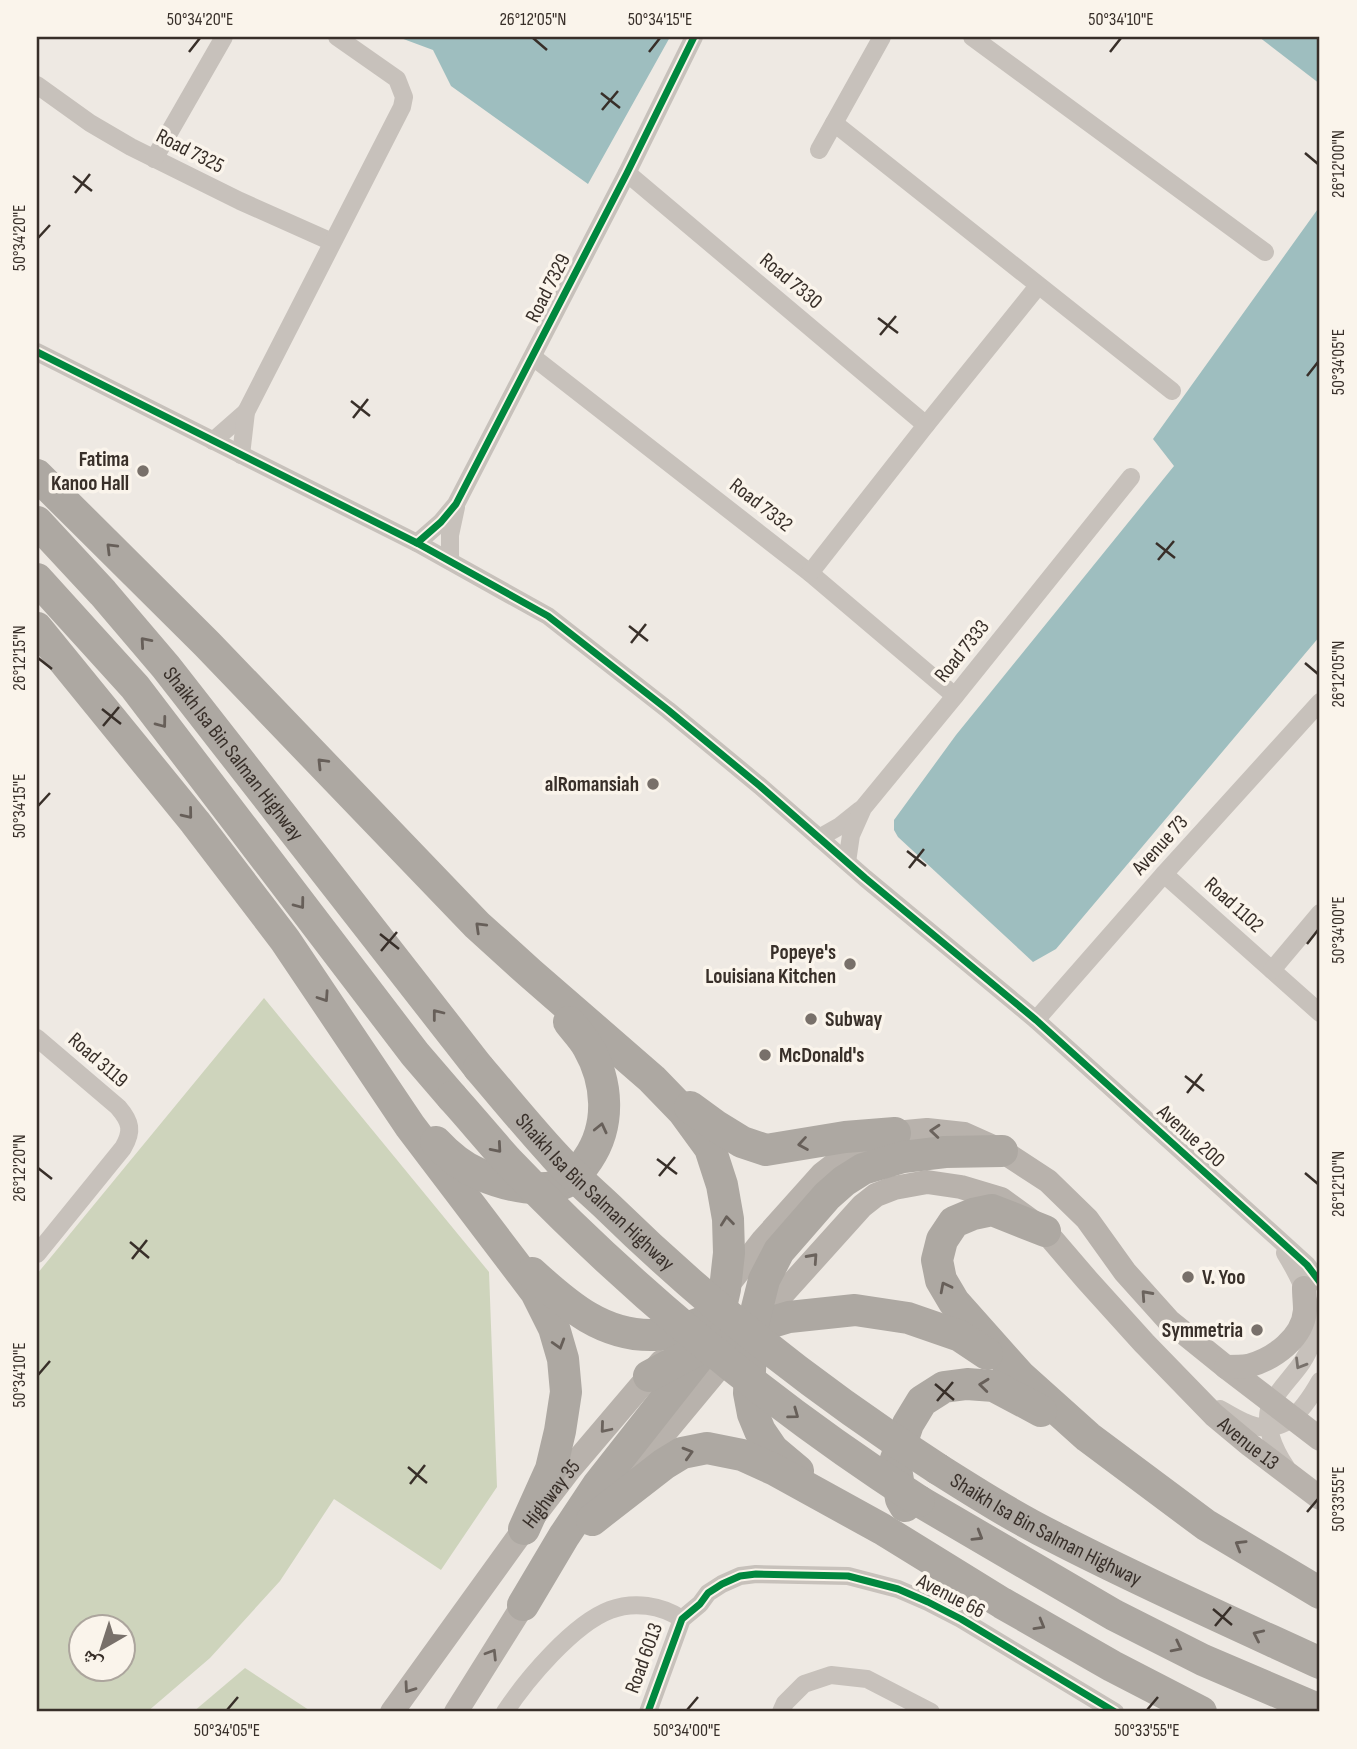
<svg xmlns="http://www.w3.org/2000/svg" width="1357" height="1749" viewBox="0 0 1357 1749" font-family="'Sofia Sans Condensed','Noto Naskh Arabic',sans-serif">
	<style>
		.green { fill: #ced4bc; fill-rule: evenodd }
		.water { fill: #9ebebf }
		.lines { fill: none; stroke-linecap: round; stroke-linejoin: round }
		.street { stroke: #c7c1bb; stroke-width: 18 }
		.secondary { stroke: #b8b2ac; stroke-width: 24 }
		.highway { stroke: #ada8a2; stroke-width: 32 }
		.highway-bridge { stroke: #ada8a2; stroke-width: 32 }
		.cycleway-casing { stroke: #faf4eb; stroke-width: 11 }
		.cycleway { stroke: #00873e; stroke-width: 7 }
		.oneway { stroke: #675f59 }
		.oneway2 { stroke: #6b635d }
		.oneway3 { stroke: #78716b }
		.ticks { fill: none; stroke: #382f29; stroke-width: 2.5 }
		.poi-dot { fill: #78706a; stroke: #faf4eb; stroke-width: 2.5 }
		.labels { text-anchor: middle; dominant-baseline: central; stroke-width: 7; stroke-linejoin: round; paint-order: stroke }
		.street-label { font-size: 21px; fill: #382f29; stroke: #faf4eb }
		.poi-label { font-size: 21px; font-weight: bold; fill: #382f29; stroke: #faf4eb; text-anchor: end }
		.neatline { fill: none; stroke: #382f29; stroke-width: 2.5 }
		.ticks-label { font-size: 18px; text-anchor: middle; fill: #382f29 }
	</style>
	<rect width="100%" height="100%" fill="#eee9e3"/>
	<g class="green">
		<path d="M264,998l225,274 8,215 -56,83 -107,-71 -54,82 -70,77 -63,54h-110v-438zM80,1626h42v42h-42z"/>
		<polygon points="245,1668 312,1712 193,1712"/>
	</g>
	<g class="water">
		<polygon points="398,37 670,37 588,184 451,86 433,50"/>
		<polygon points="1259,37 1320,37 1320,84"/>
		<polygon points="1320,206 1320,636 1056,949 1033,962 898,837 894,830 894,820 956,735 1174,466 1153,439"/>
	</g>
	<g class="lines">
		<g class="street">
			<polyline points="972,37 1265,252"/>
			<polyline points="37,85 90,123 131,147 240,201 332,242"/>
			<polyline points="834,123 1172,391"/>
			<polyline points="819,150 882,37"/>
			<polyline points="154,159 224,37"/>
			<polyline points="627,173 926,425"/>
			<polyline points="37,352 417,543 548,616 668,710 760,786 865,878 1036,1020 1274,1235 1307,1265 1320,1282"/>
			<polyline points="533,357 810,573 955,696"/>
			<polyline points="213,441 246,412"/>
			<polyline points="241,455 246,412 402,107 404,97 397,79 337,37"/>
			<polyline points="417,543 441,522 456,504 627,173 694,37"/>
			<polyline points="450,561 450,535 456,507"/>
			<polyline points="810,573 926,425 1038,286"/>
			<polyline points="819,838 840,826 860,810"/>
			<polyline points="847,862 851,835 863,808 955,696 1131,477"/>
			<polyline points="1164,874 1320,1013"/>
			<polyline points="1272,970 1320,913"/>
			<polyline points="1036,1020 1164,874 1320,702"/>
			<path d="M37,1038l81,69c13,15 15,24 5,41l-86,106"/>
			<path d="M1285,1253c14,23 35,63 26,91 -7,23 -27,37 -39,58 -11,20 3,49 14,65"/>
			<path d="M1220,1409c7,4 15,9 24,13 38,18 59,-11 76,-41"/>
			<path d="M505,1712c21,-32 68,-88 105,-102 24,-9 51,-5 72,9"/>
			<polyline points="648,1712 682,1619 700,1604 708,1593 722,1584 740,1576 756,1574 848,1576 898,1589 928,1602 961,1619 1115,1712"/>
			<polyline points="781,1712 785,1703 804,1684 831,1675 867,1679 931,1712"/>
		</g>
		<g class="secondary">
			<polyline points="724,1290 763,1240 822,1174 857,1147 895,1133 927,1130 964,1134 1002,1151 1048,1181 1087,1219 1125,1272 1169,1321 1226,1367 1320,1439"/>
			<path d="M1226,1367c7,0 15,0 22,-1 26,-7 55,-28 57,-56 0,-7 -1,-15 -1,-22"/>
			<path id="s1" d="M619,1488l133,-160 110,-122 14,-11 18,-7 33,-6 34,5 40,12 44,32 42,49 57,63 70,72 36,30 70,53"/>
			<path id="s2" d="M392,1712l132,-183 46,-60 91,-107"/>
			<polyline points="456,1712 523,1605 533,1592"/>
		</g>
		<g class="highway">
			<polyline points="37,475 207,644 477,925 530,973 652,1079 683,1111 710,1148 722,1185 728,1219 729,1253 725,1289 719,1316 709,1344 598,1485 564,1536 523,1605"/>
			<path id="s3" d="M37,522l66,71 63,74 313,401"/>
			<polyline points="37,579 135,687 415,1054 452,1097"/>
			<polyline points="37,628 195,822 285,940 410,1126 536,1292 554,1328 563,1359 566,1392 560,1431 551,1469 524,1529"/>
			<polyline points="690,1107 716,1126 742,1142 766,1150 845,1137 895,1133"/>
			<path d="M436,1142c12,13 27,25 43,32 25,11 68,23 92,5 7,-5 13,-14 17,-20 23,-34 20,-77 0,-112 -5,-9 -13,-17 -19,-25"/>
			<polyline points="1045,1231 992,1210 973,1214 954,1222 942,1240 937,1260 941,1280 954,1302 1020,1376 1088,1437 1206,1525 1320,1593"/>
			<path d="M532,1273c36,33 72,64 123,62 18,-1 37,-9 53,-15"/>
			<polyline points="649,1376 709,1344 752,1328 789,1317 855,1310 908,1318 960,1336 987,1354"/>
			<path id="s4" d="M938,1469c38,24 76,48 116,68 87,45 177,85 266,126"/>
			<polyline points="798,1471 773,1450 760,1431 753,1414 749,1393 752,1328 764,1280 779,1251 827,1196 844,1181 863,1169 903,1157 945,1152 1002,1151"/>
			<polyline points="919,1501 1114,1615 1203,1660 1320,1710"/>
			<polyline points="905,1506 901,1499 895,1462 908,1424 922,1401 944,1387 967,1384 994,1386 1041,1411"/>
			<polyline points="592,1520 664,1464 682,1453 707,1448 742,1455 775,1470 882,1529 1002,1603 1112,1666 1201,1712"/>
		</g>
		<g class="highway-bridge">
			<path id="s5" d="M479,1068c25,29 50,60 76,88 17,19 36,35 54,52 101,99 211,185 329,261"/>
			<path d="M452,1097c19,21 37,43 56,64 123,129 261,243 411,340"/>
		</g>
		<defs>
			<g id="cycleway">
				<polyline points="37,352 417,543 548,616 668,710 760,786 865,878 1036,1020 1274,1235 1307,1265 1320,1282"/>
				<polyline points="417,543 441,522 456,504 627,173 694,37"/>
				<polyline points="648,1712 682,1619 700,1604 708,1593 722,1584 740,1576 756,1574 848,1576 898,1589 928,1602 961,1619 1115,1712"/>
			</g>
		</defs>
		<use href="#cycleway" class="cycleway-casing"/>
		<use href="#cycleway" class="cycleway"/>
	</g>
	<defs><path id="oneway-chevron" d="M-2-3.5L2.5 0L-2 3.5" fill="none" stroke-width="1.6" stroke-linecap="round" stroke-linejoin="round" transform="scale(1.75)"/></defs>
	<g class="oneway">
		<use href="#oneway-chevron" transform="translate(111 548) rotate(-135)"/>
		<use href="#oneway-chevron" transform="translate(145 642) rotate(-131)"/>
		<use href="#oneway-chevron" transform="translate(162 723) rotate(53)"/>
		<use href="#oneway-chevron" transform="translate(322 763) rotate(-134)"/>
		<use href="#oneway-chevron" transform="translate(188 814) rotate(51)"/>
		<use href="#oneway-chevron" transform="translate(300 904) rotate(53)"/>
		<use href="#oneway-chevron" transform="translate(480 927) rotate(-136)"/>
		<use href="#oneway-chevron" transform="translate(324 997) rotate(56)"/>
		<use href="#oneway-chevron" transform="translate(437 1014) rotate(-128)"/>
		<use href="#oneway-chevron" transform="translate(601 1128) rotate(-77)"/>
		<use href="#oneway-chevron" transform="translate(803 1144) rotate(171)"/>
		<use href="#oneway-chevron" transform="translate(497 1148) rotate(49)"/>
		<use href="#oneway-chevron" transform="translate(727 1221) rotate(-96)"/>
		<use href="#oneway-chevron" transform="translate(945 1287) rotate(-117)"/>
		<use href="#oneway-chevron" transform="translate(559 1344) rotate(73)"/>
		<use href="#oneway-chevron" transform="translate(984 1385) rotate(-174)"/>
		<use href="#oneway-chevron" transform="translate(794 1414) rotate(36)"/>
		<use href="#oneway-chevron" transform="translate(688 1453) rotate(-16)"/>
		<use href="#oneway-chevron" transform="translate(978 1536) rotate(31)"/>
		<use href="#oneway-chevron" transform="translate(1240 1545) rotate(-149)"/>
		<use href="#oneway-chevron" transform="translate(1040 1625) rotate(30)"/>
		<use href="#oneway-chevron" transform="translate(1258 1635) rotate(-155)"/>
		<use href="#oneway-chevron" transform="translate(1177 1647) rotate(27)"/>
	</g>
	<g class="oneway2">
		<use href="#oneway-chevron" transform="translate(935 1131) rotate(-175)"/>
		<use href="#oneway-chevron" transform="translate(813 1258) rotate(-48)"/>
		<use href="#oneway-chevron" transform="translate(1146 1295) rotate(-132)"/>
		<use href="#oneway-chevron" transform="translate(605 1428) rotate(130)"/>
		<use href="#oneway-chevron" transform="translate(492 1654) rotate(-58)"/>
		<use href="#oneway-chevron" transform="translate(409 1688) rotate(125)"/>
	</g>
	<use class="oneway3" href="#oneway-chevron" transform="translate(1300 1364) rotate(121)"/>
	<path class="ticks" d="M533,38l14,12M189,52l11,-14M649,52l11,-14M1110,52l11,-14M601,93l19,15M602,110l16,-19M1305,153l13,11M73,176l19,15M75,193l15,-19M38,238l12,-13M878,318l20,15M880,335l16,-19M1307,376l11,-14M351,401l19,15M353,418l15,-19M1156,543l19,15M1158,560l16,-19M629,626l19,15M631,643l15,-19M38,658l14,11M1305,663l13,11M102,709l19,15M103,726l16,-19M38,806l12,-13M907,851l19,15M909,868l15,-19M380,934l19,15M1307,944l11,-14M381,951l16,-19M1185,1076l19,15M1187,1093l15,-19M657,1159l20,15M38,1168l14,11M1305,1173l13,11M659,1176l16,-19M130,1242l19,16M132,1259l15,-19M38,1375l12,-14M935,1384l19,16M937,1401l16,-19M408,1467l19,16M410,1484l15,-19M1307,1512l11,-13M1213,1609l19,16M1215,1626l16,-19M227,1710l11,-13M687,1710l11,-13M1147,1710l11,-13"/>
	<g class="poi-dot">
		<circle cx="143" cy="471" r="7"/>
		<circle cx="653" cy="784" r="7"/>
		<circle cx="850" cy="964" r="7"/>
		<circle cx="811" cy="1019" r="7"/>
		<circle cx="765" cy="1055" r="7"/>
		<circle cx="1188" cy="1277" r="7"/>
		<circle cx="1257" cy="1330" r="7"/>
	</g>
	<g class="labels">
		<g class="street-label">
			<text transform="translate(190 151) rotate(27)">Road 7325</text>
			<text transform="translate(791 281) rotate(40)">Road 7330</text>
			<text transform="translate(548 288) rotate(-63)">Road 7329</text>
			<text transform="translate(761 505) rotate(38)">Road 7332</text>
			<text transform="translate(962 651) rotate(-51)">Road 7333</text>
			<text stroke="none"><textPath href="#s3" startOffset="304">Shaikh Isa Bin Salman Highway</textPath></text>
			<text transform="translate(1160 845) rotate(-48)">Avenue 73</text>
			<text transform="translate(1234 905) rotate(42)">Road 1102</text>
			<text transform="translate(98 1060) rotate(41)">Road 3119</text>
			<text transform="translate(1191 1136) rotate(42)">Avenue 200</text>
			<text stroke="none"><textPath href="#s5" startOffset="170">Shaikh Isa Bin Salman Highway</textPath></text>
			<text stroke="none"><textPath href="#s1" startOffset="868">Avenue 13</textPath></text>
			<text stroke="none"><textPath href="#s2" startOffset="270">Highway 35</textPath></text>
			<text stroke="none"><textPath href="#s4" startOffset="124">Shaikh Isa Bin Salman Highway</textPath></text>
			<text transform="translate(951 1596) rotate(27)">Avenue 66</text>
			<text transform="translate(644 1658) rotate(-70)">Road 6013</text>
		</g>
		<g class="poi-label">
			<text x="129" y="459">Fatima<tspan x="129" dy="24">Kanoo Hall</tspan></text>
			<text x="639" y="784">alRomansiah</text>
			<text x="836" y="952">Popeye's<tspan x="836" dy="24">Louisiana Kitchen</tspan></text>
			<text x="825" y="1019" text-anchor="start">Subway</text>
			<text x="779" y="1055" text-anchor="start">McDonald's</text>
			<text x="1202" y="1277" text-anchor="start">V. Yoo</text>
			<text x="1243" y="1330">Symmetria</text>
		</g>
	</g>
	<rect width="1357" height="1749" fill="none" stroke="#faf4eb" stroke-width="77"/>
	<g transform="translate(102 1648) rotate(219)"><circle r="33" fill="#faf4eb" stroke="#aca59d" stroke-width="2"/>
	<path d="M0-5L12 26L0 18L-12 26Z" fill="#78706a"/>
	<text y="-10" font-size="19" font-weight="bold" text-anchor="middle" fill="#382f29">ش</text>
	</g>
	<rect x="38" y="38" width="1280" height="1672" class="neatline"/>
	<g class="ticks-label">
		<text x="200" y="25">50°34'20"E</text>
		<text x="533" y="25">26°12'05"N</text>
		<text x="660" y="25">50°34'15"E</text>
		<text x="1121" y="25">50°34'10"E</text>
		<text transform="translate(1338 164) rotate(-90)" y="6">26°12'00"N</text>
		<text transform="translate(19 238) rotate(-90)" y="6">50°34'20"E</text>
		<text transform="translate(1338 362) rotate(-90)" y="6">50°34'05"E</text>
		<text transform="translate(19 658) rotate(-90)" y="6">26°12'15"N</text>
		<text transform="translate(1338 674) rotate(-90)" y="6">26°12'05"N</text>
		<text transform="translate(19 806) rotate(-90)" y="6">50°34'15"E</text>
		<text transform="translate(1338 930) rotate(-90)" y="6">50°34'00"E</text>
		<text transform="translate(19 1168) rotate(-90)" y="6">26°12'20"N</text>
		<text transform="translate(1338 1184) rotate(-90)" y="6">26°12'10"N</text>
		<text transform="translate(19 1375) rotate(-90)" y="6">50°34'10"E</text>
		<text transform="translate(1338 1499) rotate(-90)" y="6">50°33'55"E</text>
		<text x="227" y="1736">50°34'05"E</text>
		<text x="687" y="1736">50°34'00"E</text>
		<text x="1147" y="1736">50°33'55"E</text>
	</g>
</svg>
